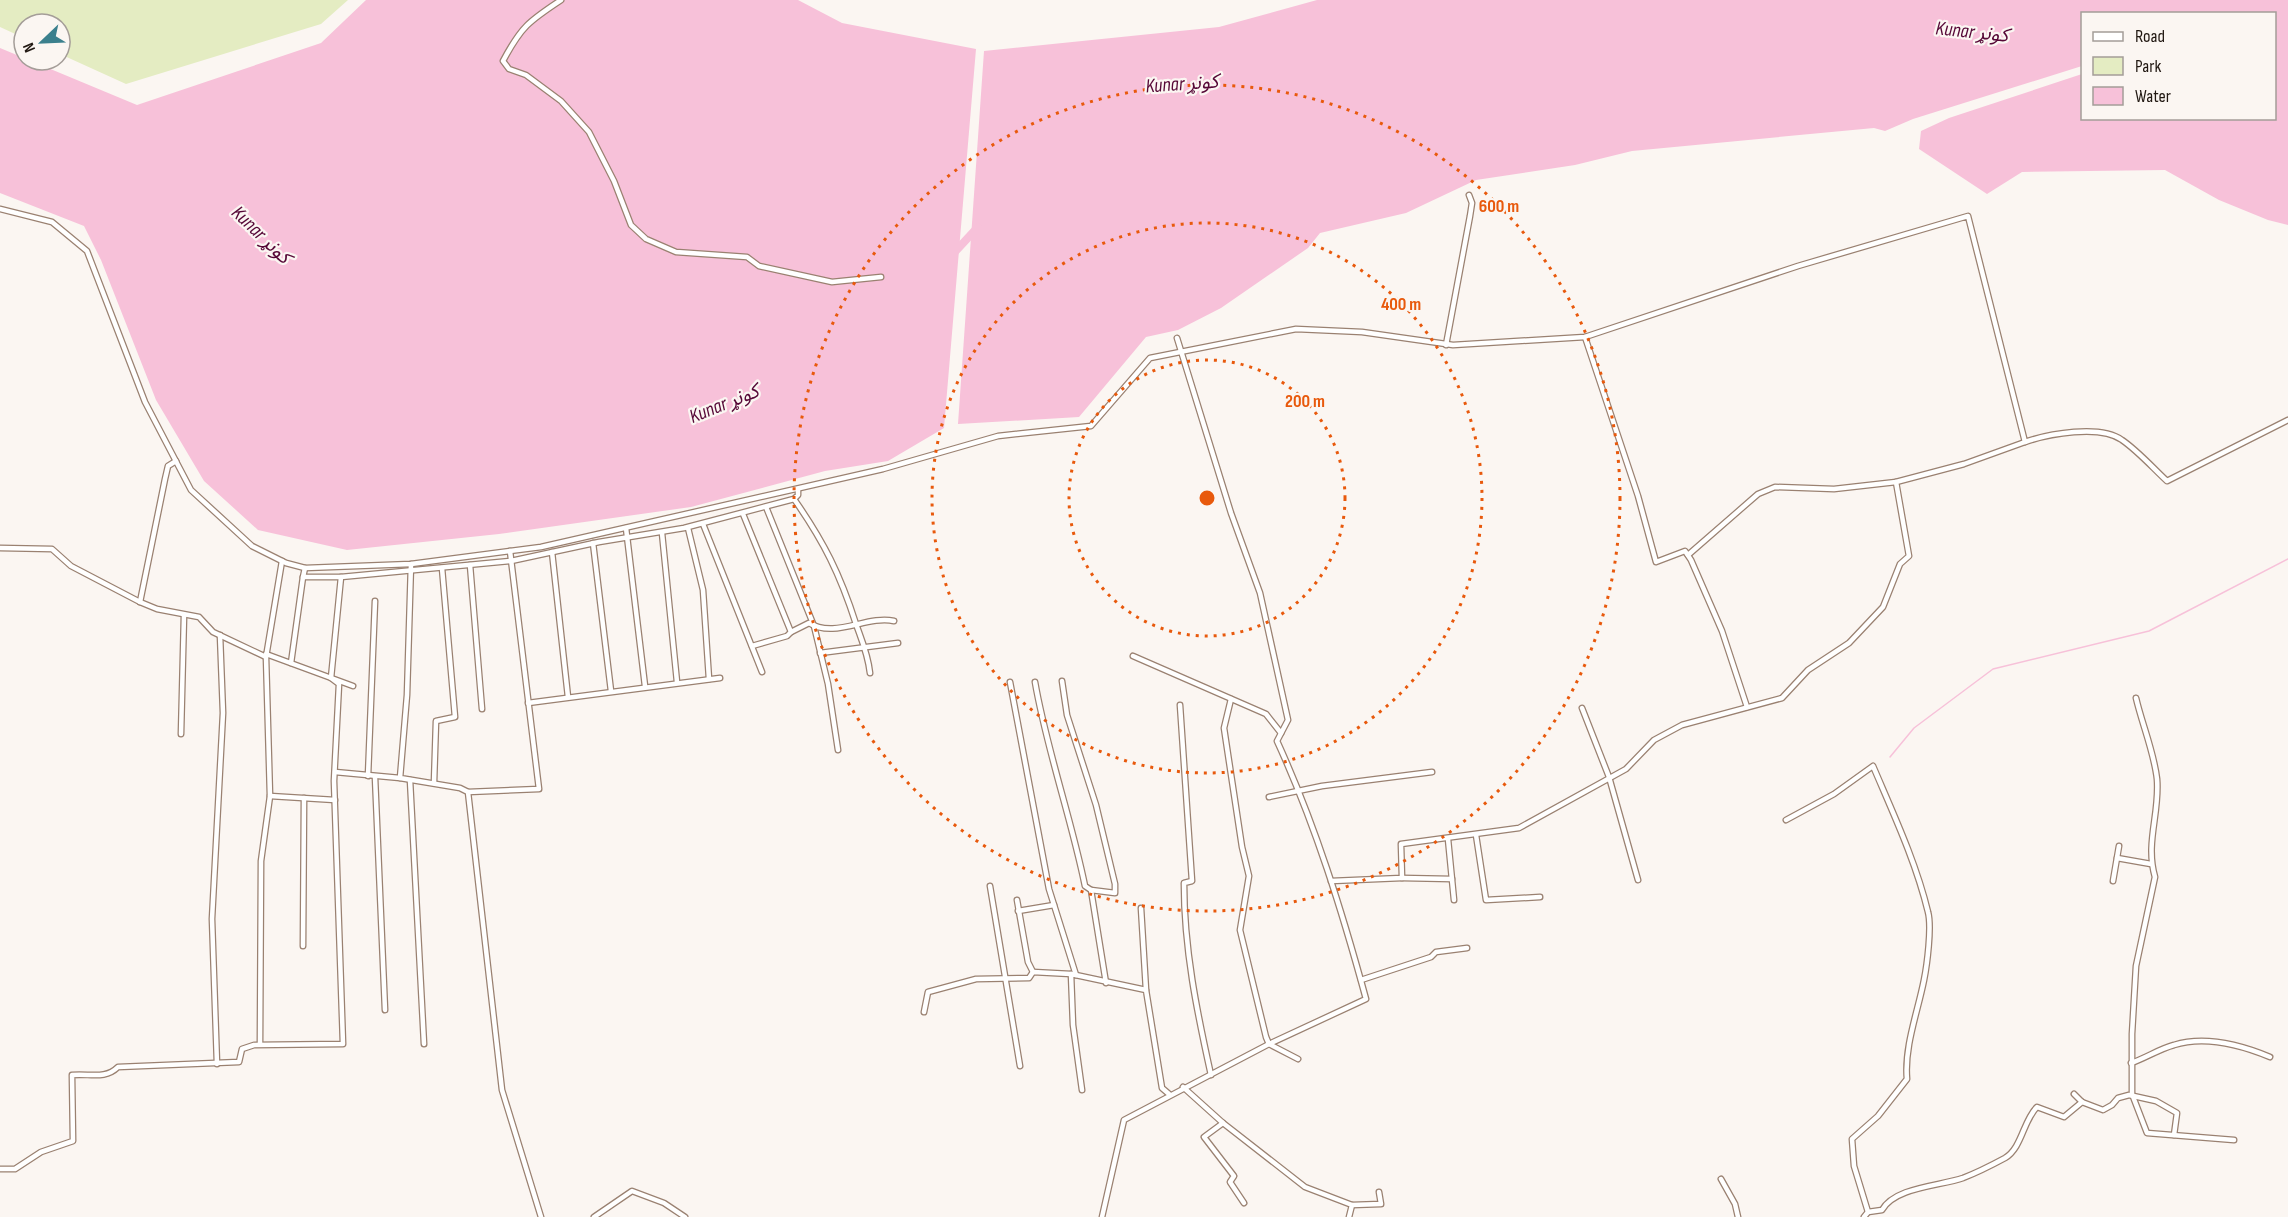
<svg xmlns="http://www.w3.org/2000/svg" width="2288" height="1217" viewBox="0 0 2288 1217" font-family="'Sofia Sans Condensed','Noto Sans Arabic',sans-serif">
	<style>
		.green { fill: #e4ecc2 }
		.water { fill: #f7c1d9 }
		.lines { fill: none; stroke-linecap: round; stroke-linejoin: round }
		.stream { stroke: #f7c1d9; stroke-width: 1.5 }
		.river { stroke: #f7c1d9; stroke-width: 8 }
		.minor-casing { stroke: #9a8171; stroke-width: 7 }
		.minor { stroke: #fff; stroke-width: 4.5 }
		.ring { fill: none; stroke: #e8590c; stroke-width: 3; stroke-dasharray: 3 6 }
		.labels { text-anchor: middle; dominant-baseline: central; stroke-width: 4.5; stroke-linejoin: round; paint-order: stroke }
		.water-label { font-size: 20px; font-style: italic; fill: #560837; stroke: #fbf6f2 }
		.centre { fill: #e8590c; stroke: #fbf6f2; stroke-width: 3 }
		.ring-label { font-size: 18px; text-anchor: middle; font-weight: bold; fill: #e8590c; stroke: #fbf6f2; stroke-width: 4.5; stroke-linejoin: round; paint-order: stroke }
	</style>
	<rect width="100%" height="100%" fill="#fbf6f2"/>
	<polygon class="green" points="0,0 348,0 321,24 126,84 60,54 60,24 24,24 24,38 0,27"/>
	<g class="water">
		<polygon points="366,0 798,0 842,23 976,49 944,428 888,461 825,471 691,507 499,534 347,550 258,530 204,481 156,400 101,260 84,226 0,193 0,48 137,105 321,43"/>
		<polygon points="1317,0 2288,0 2288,225 2268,220 2219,200 2165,170 2022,172 1987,194 1919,149 1921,131 1949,118 2082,74 2082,118 2274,118 2274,14 2082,14 2082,66 1913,119 1885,131 1874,128 1632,151 1575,165 1476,180 1406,213 1320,233 1308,248 1221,308 1178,330 1146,337 1079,417 958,424 984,51 1219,27"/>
	</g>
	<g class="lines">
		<polyline class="stream" points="1890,757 1914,728 1993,669 2149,631 2288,559"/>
		<polyline class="river" points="952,255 978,227"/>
		<defs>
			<g id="minor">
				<path d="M561,0c-32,21 -40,27 -58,61l6,8 17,6 35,26 28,31 25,49 17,44 15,14 30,13 71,5 12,9 73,16 49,-5"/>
				<path d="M0,209l52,13 35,29 58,151 46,88 61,56 34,17 19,5 106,-4 130,-17 342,-78 115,-33 93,-10 59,-68 146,-29 66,3 91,13 132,-8 213,-71 170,-50 57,226c23,-8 75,-18 97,-2 16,11 30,27 45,41l121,-61"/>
				<polyline points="1585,337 1638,496 1656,562 1685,551 1691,560 1722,631 1747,707"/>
				<polyline points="1446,345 1470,216 1472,203 1469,195"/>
				<path d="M794,499c30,43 46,75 62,125 6,17 12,30 14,49"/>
				<polyline points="766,507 814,626 828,684 838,750"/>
				<path d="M743,514l48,118 18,-9c26,16 58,-8 85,-2"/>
				<polyline points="703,524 762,672"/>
				<polyline points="626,528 645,686"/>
				<polyline points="688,528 703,590 709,679"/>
				<polyline points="662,533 677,682"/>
				<polyline points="593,543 611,691"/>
				<polyline points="0,548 52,549 71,566 140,602 157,609 199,617 213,632 266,657 282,561"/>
				<polyline points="552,552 568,697"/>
				<polyline points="1688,555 1758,494 1775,487 1834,489 1896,482"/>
				<polyline points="411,564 407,695 400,778 460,788 468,792 502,1090 541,1217"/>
				<polyline points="470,565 482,709"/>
				<polyline points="305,568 303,577 341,577 511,561 599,542 684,528 794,499 798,495 798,489"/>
				<polyline points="140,602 165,479 168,466 176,461"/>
				<polyline points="752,646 787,636 791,632"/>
				<polyline points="820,653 898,643"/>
				<polyline points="266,654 353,686"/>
				<polyline points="1133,656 1266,714 1281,733"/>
				<polyline points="291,663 303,577"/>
				<polyline points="1062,681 1067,715 1096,805 1115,884 1115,893 1091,890"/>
				<polyline points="1010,682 1049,889 1076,975 1071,974 1073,1025 1082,1090"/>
				<path d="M1035,682c12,69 36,135 50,204l6,4 15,93"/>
				<path d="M2136,698c6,26 18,54 21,81 3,34 -12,64 -2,98l-19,89 -4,68v60l15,39 87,7"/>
				<polyline points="1231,699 1224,728 1242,847 1249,876 1240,930 1266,1037 1269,1044 1298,1059"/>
				<polyline points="528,703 720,678"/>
				<path d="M1180,705l12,176 -8,2c0,66 13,129 27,192"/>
				<polyline points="1582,708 1609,777 1638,880"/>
				<polyline points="181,734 184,615"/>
				<polyline points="335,772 400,778"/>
				<polyline points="368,776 375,601"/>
				<polyline points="375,777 385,1010"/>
				<polyline points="410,780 424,1044"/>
				<polyline points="434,783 436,721 455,717 442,568"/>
				<polyline points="468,792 539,789 510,551"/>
				<polyline points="270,796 335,800"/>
				<polyline points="1269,797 1322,786 1432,772"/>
				<path d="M1786,820l48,-26 39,-28c20,47 43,96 55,146 4,15 -1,53 -4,68 -6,31 -20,67 -17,99l-29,37 -26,23 2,27 14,46 -4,5"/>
				<polyline points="1476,835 1486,900 1540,897"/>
				<polyline points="1448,839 1454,900"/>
				<polyline points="2117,858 2151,864"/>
				<polyline points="1402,878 1452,879"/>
				<polyline points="1331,881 1402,878 1401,844 1519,828 1626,769 1654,740 1682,725 1782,698 1808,670 1849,643 1883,607 1900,564 1909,556 1896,482 1964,464 2025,442"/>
				<polyline points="2113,881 2119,846"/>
				<polyline points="990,886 1020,1066"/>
				<polyline points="1017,900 1028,962 1033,972"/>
				<polyline points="1141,908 1146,990"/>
				<polyline points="1018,911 1054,905"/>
				<polyline points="303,946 304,798"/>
				<polyline points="1361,980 1431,957 1436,952 1467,948"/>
				<polyline points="924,1012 928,992 976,979 1029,978 1033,972 1071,974 1146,990 1162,1088 1169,1094"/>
				<polyline points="260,1044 261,861 270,796 266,657"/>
				<path d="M2131,1063c15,-5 28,-14 43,-18 32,-10 67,0 96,12"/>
				<polyline points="217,1064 212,919 223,713 220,635"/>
				<polyline points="1183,1087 1223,1123 1305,1187 1352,1205 1349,1217"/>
				<polyline points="2074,1094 2082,1102 2103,1110 2112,1105 2118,1098 2129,1095 2156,1101 2177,1113 2174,1135"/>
				<polyline points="1223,1123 1204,1137 1234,1176 1230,1182 1244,1203"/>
				<path d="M0,1169h15l26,-17 32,-11 -1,-66c17,-2 33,5 46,-8l121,-5 3,-13 12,-4 89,-1 -9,-263 5,-97 -8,-6 10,-101"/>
				<polyline points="1721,1179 1735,1204 1738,1217"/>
				<polyline points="1352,1205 1381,1204 1379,1192"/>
				<path d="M1868,1212l14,-2c13,-23 58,-24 81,-32 13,-5 29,-13 42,-20 17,-10 18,-37 32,-51l27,10 18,-15"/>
				<polyline points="594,1217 632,1191 664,1203 685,1217"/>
				<path d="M1102,1217l22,-97 145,-76 97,-45c-24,-88 -51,-175 -89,-258l11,-21 -28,-127 -29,-80 -54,-175"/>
			</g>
		</defs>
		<use href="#minor" class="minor-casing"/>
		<use href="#minor" class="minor"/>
	</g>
	<g class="ring">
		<circle cx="1207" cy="498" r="138"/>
		<circle cx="1207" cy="498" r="275"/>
		<circle cx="1207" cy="498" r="413"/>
	</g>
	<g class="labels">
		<g class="water-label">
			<text transform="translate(1972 32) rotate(6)">Kunar کونړ</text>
			<text transform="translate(1182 84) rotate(-4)">Kunar کونړ</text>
			<text transform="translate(261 235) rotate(44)">Kunar کونړ</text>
			<text transform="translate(724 404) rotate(-22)">Kunar کونړ</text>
		</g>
	</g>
	<circle cx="1207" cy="498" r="9" class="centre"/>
	<g class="ring-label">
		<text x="1499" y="212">600 m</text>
		<text x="1401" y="310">400 m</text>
		<text x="1305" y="407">200 m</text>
	</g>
	<rect x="2081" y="12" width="195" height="108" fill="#fbf6f2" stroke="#a49d98" stroke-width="1.5"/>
	<rect x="2093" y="32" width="30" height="9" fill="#ffffff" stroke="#a49d98" stroke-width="1.5"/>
	<text x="2135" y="42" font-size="18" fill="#211812">Road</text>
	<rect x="2093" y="57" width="30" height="18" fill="#e4ecc2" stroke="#a49d98" stroke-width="1.5"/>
	<text x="2135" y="72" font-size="18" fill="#211812">Park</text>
	<rect x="2093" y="87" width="30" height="18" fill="#f7c1d9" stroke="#a49d98" stroke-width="1.5"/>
	<text x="2135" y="102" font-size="18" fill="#211812">Water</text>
	<g transform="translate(42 42) rotate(247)"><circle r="28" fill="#fbf6f2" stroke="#a49d98" stroke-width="1.5"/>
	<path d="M0-4.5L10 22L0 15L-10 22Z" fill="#3b808d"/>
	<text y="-9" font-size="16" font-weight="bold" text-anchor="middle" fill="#211812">N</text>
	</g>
</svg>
